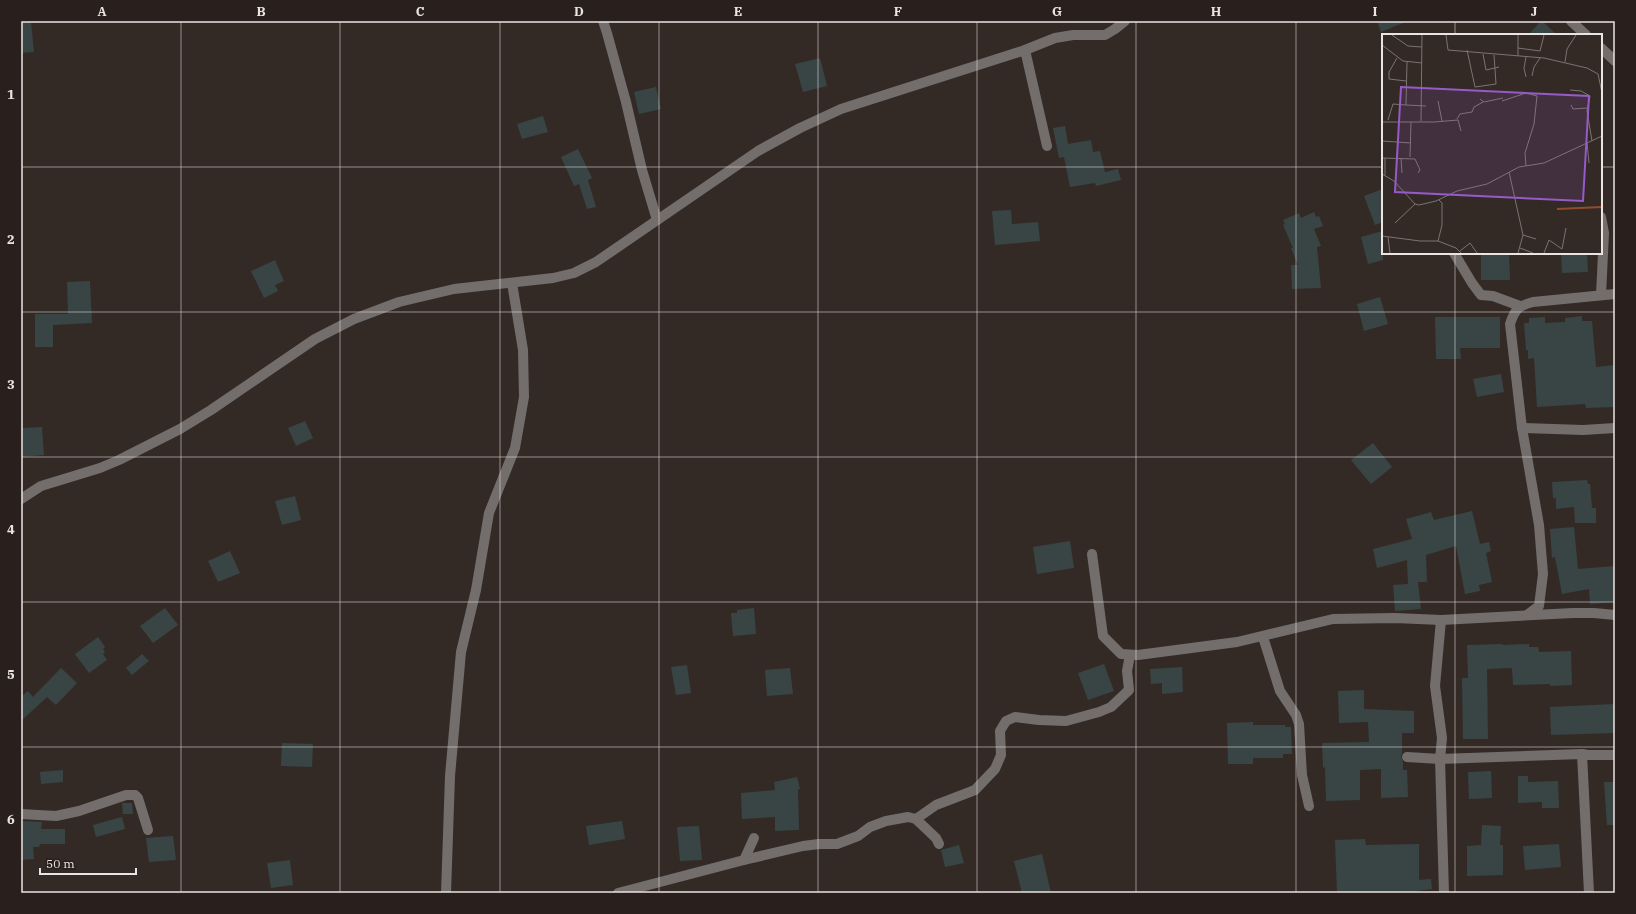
<svg xmlns="http://www.w3.org/2000/svg" width="1636" height="914" viewBox="0 0 1636 914" font-family="'IBM Plex Serif',serif">
	<style>
		.building { fill: #394545 }
		.lines { fill: none; stroke-linecap: round; stroke-linejoin: round }
		.minor { stroke: #736e6c; stroke-width: 10 }
		.grid { fill: none; stroke: #eae4e2; stroke-width: 1; stroke-opacity: 0.55 }
		.inset-river { fill: none; stroke: #934b2f; stroke-width: 2 }
		.inset-road { fill: none; stroke: #7c7471; stroke-width: 1 }
		.view { fill: #975ac8; fill-opacity: 0.15; stroke: #975ac8; stroke-width: 2 }
		.inset-edge { fill: none; stroke: #eae4e2; stroke-width: 2 }
		.neatline { fill: none; stroke: #eae4e2; stroke-width: 1.5 }
		.grid-label { font-size: 13px; text-anchor: middle; font-weight: bold; fill: #eae4e2 }
	</style>
	<rect width="100%" height="100%" fill="#332a26"/>
	<g class="building">
		<polygon points="1377,21 1408,21 1381,32"/>
		<polygon points="1541,21 1542,21 1557,35 1528,35"/>
		<polygon points="31,22 34,52 21,53 21,23"/>
		<polygon points="820,58 827,86 803,92 795,64"/>
		<polygon points="656,87 661,109 639,114 634,92"/>
		<polygon points="543,116 548,132 522,139 517,124"/>
		<polygon points="1065,126 1068,144 1091,140 1093,152 1100,151 1105,172 1118,169 1121,180 1096,186 1095,183 1070,187 1064,157 1059,158 1053,128"/>
		<polygon points="578,149 592,178 588,180 596,207 587,209 579,184 574,186 561,157"/>
		<polygon points="1383,189 1383,222 1375,225 1364,196"/>
		<polygon points="1011,210 1012,224 1038,222 1040,241 995,245 992,211"/>
		<polygon points="1314,212 1316,217 1319,216 1323,226 1314,229 1321,246 1317,247 1321,288 1292,289 1291,265 1298,265 1291,248 1293,248 1283,225 1285,224 1283,220 1299,213 1301,218"/>
		<polygon points="1383,231 1383,260 1368,264 1361,237"/>
		<polygon points="1481,253 1509,253 1510,280 1481,280"/>
		<polygon points="1561,253 1587,253 1588,272 1562,273"/>
		<polygon points="275,260 284,281 275,285 278,291 264,298 251,271"/>
		<polygon points="90,281 92,323 53,325 53,347 35,347 35,314 68,314 67,282"/>
		<polygon points="1380,297 1388,324 1364,331 1357,304"/>
		<polygon points="1582,316 1582,321 1592,321 1596,367 1615,365 1615,407 1586,408 1585,404 1537,407 1534,358 1528,359 1528,350 1526,350 1524,323 1529,323 1529,318 1545,317 1545,323 1565,322 1565,318"/>
		<polygon points="1435,317 1500,317 1500,348 1460,348 1461,359 1436,359"/>
		<polygon points="1501,374 1504,392 1477,397 1473,379"/>
		<polygon points="305,421 313,438 296,446 288,428"/>
		<polygon points="42,427 44,455 21,457 21,428"/>
		<polygon points="1373,443 1392,467 1371,484 1351,460"/>
		<polygon points="1587,480 1588,484 1590,484 1592,508 1596,508 1596,523 1575,523 1574,507 1556,509 1556,498 1553,498 1552,482"/>
		<polygon points="295,496 301,520 282,525 275,501"/>
		<polygon points="1472,511 1480,544 1489,542 1491,551 1486,553 1492,582 1479,585 1480,591 1465,594 1456,546 1426,555 1427,582 1418,582 1421,609 1395,611 1393,585 1408,584 1407,560 1377,568 1373,549 1412,539 1406,519 1431,512 1434,520"/>
		<polygon points="1574,527 1578,569 1615,566 1615,602 1590,604 1589,589 1562,594 1555,557 1552,558 1550,529"/>
		<polygon points="1070,541 1074,568 1037,574 1033,547"/>
		<polygon points="230,551 240,573 218,582 208,561"/>
		<polygon points="165,608 178,625 153,643 140,626"/>
		<polygon points="754,608 756,634 733,636 731,613 737,613 737,610"/>
		<polygon points="98,637 105,647 103,649 105,652 103,654 107,660 89,673 75,654"/>
		<polygon points="1502,644 1502,645 1529,644 1529,647 1538,647 1539,652 1571,651 1572,685 1550,686 1550,684 1513,685 1512,668 1487,669 1488,739 1463,739 1462,678 1468,678 1467,645"/>
		<polygon points="142,654 149,661 132,675 126,668"/>
		<polygon points="1104,664 1114,691 1088,700 1078,673"/>
		<polygon points="687,665 691,693 676,695 671,667"/>
		<polygon points="1182,667 1183,692 1162,694 1162,683 1151,684 1150,669"/>
		<polygon points="61,668 77,683 56,705 47,697 21,721 21,697 28,691 33,697"/>
		<polygon points="790,668 793,694 767,696 765,670"/>
		<polygon points="1364,690 1364,709 1414,711 1414,733 1402,733 1402,753 1401,757 1403,762 1403,770 1407,770 1408,797 1381,798 1381,769 1360,770 1360,800 1326,801 1325,767 1323,768 1322,743 1369,742 1368,722 1339,723 1338,691"/>
		<polygon points="1615,704 1615,733 1551,735 1550,707"/>
		<polygon points="1253,722 1253,725 1285,725 1285,727 1291,727 1292,754 1283,754 1283,758 1253,758 1253,764 1228,764 1227,723"/>
		<polygon points="282,743 313,744 312,767 281,766"/>
		<polygon points="63,770 63,782 41,784 40,772"/>
		<polygon points="1491,771 1492,798 1469,799 1468,772"/>
		<polygon points="1518,776 1528,776 1528,782 1558,781 1559,808 1542,808 1542,802 1518,803"/>
		<polygon points="797,777 800,789 798,789 799,830 775,831 775,817 742,819 741,793 775,790 774,782"/>
		<polygon points="1604,782 1615,782 1615,825 1607,825"/>
		<polygon points="122,803 132,803 133,814 123,814"/>
		<polygon points="122,817 125,829 96,837 93,825"/>
		<polygon points="21,821 42,822 41,829 65,829 65,844 40,844 39,847 33,847 34,859 21,860"/>
		<polygon points="622,821 625,839 589,845 586,826"/>
		<polygon points="1482,825 1501,826 1500,845 1503,845 1503,875 1467,876 1467,846 1481,845"/>
		<polygon points="699,826 702,860 680,861 677,827"/>
		<polygon points="173,836 176,860 149,862 146,838"/>
		<polygon points="1365,839 1366,845 1419,844 1419,880 1431,879 1432,889 1416,891 1416,893 1337,893 1335,840"/>
		<polygon points="1559,844 1561,867 1525,870 1523,846"/>
		<polygon points="959,845 964,863 945,867 941,850"/>
		<polygon points="1042,854 1051,893 1022,893 1014,861"/>
		<polygon points="290,860 293,885 271,888 267,863"/>
	</g>
	<g class="lines">
		<g class="minor">
			<polyline points="603,21 607,33 626,102 642,170 657,220"/>
			<polyline points="1571,21 1586,35"/>
			<polyline points="1601,48 1615,61"/>
			<polyline points="1025,50 1047,146"/>
			<polyline points="1454,253 1472,283 1481,295 1493,296 1520,306"/>
			<polyline points="1601,295 1604,233 1601,217"/>
			<polyline points="1522,428 1583,430 1615,428"/>
			<polyline points="21,499 41,486 100,468 119,460 180,429 211,410 315,339 354,319 399,302 454,289 553,278 574,273 596,262 758,151 800,128 841,109 1025,50 1055,38 1073,35 1105,35 1115,29 1125,21"/>
			<polyline points="1092,554 1103,636 1121,654 1138,655 1237,642 1333,619 1395,618 1441,620 1573,613 1594,613 1615,615"/>
			<path d="M1527,615l12,-9 4,-32 -4,-49 -17,-97 -12,-104c5,-15 8,-18 23,-22l82,-8"/>
			<polyline points="1441,620 1435,686 1442,738 1440,759 1444,893"/>
			<polyline points="1263,637 1280,691 1296,715 1299,724 1302,775 1309,806"/>
			<polyline points="1582,754 1588,755 1615,755"/>
			<polyline points="1407,757 1440,759 1582,754 1589,893"/>
			<polyline points="21,814 56,816 79,811 126,795 135,795 138,798 148,830"/>
			<polyline points="916,819 936,805 975,790 995,769 1001,755 1000,731 1006,721 1015,717 1039,720 1066,721 1099,712 1111,707 1129,690 1127,671 1130,655"/>
			<polyline points="744,860 803,846 819,844 837,844 858,836 870,827 886,821 908,817 916,819 936,838 939,844"/>
			<polyline points="446,893 450,776 461,652 476,590 489,513 515,448 524,397 523,350 512,283"/>
			<polyline points="618,893 744,860 754,838"/>
		</g>
	</g>
	<path class="grid" d="M181,21v872M340,21v872M500,21v872M659,21v872M818,21v872M977,21v872M1136,21v872M1296,21v872M1455,21v14M21,167h1362M1601,167h14M1455,253v640M21,312h1594M21,457h1594M21,602h1594M21,747h1594"/>
	<g transform="translate(1382 34)">
		<rect width="220" height="220" fill="#332a26"/>
		<path class="inset-river" d="M175,175l45,-2"/>
		<path class="inset-road" d="M10,1l16,11 14,1M64,1l2,15 96,8 43,10 11,6 4,19M136,1v13M0,11l21,16 19,2M85,16l8,37 21,-3 -2,-29M101,20l3,16 13,-3M136,22v-8l22,3 4,-16M15,24l-8,14v7l17,2M25,28l-1,43 20,1M183,28l2,-13 9,-14M150,42l2,-9 6,-9M144,43l-2,-9 2,-11M188,56l11,1 9,5 -3,15 5,30M98,65l4,3 19,-4M56,67l4,20M120,67l24,-8 11,3 -3,28 -9,29 1,13M189,71l2,4 14,-1M75,85l3,-5 12,-2 2,-5 9,-5M6,86l5,-16 13,1M39,87l1,-86M0,88h52l24,-2 3,11M0,107l29,2M205,108l2,21M28,123l1,-35M0,124l33,1 5,11 -2,3M19,124l1,15M127,138l14,63M0,140l12,7 21,23 4,1 17,-4 21,-10 30,-7 32,-17 25,-4 58,-27M3,141v-17M57,166l3,3v22l-4,16 18,7 5,5M13,189l20,-19M0,202l38,5h18M6,203l2,16M138,214l13,5M78,217l10,-8 7,10M136,219l5,-18 13,4M162,219l5,-13 13,9 4,-21"/>
		<path class="view" d="M19,53l188,9 -6,105 -188,-9z"/>
		<rect width="220" height="220" class="inset-edge"/>
	</g>
	<rect width="1636" height="914" fill="none" stroke="#29201d" stroke-width="44"/>
	<path d="M40 868v6h96v-6" fill="none" stroke="#eae4e2" stroke-width="2"/>
	<text x="46" y="868" font-size="12" fill="#eae4e2" stroke="#29201d" stroke-width="3" paint-order="stroke">50 m</text>
	<rect x="22" y="22" width="1592" height="870" class="neatline"/>
	<g class="grid-label">
		<text x="102" y="16">A</text>
		<text x="261" y="16">B</text>
		<text x="420" y="16">C</text>
		<text x="579" y="16">D</text>
		<text x="738" y="16">E</text>
		<text x="898" y="16">F</text>
		<text x="1057" y="16">G</text>
		<text x="1216" y="16">H</text>
		<text x="1375" y="16">I</text>
		<text x="1534" y="16">J</text>
		<text x="11" y="99">1</text>
		<text x="11" y="244">2</text>
		<text x="11" y="389">3</text>
		<text x="11" y="534">4</text>
		<text x="11" y="679">5</text>
		<text x="11" y="824">6</text>
	</g>
</svg>
